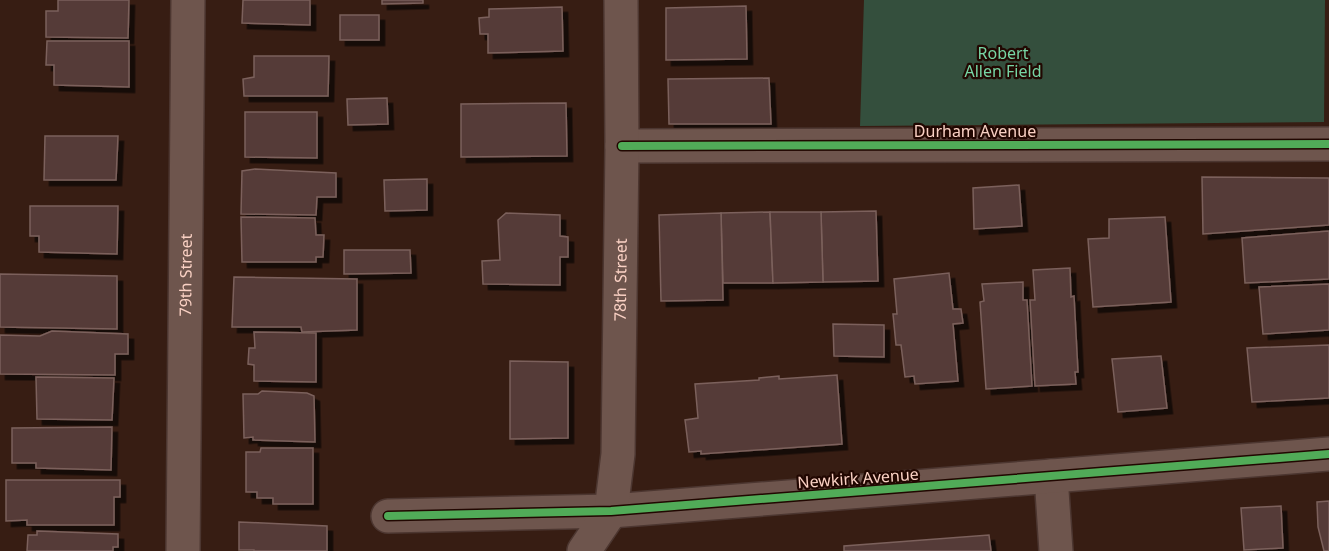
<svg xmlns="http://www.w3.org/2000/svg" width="1329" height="551" viewBox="0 0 1329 551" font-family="'Noto Sans',sans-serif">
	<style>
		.green { fill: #344f3d }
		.building { fill: #553b37; stroke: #7b615c; stroke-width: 1.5; filter: url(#shadow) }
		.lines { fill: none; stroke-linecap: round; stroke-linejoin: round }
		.minor-casing { stroke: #4c3630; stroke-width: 36 }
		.minor { stroke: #6e554d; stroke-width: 33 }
		.cycleway-casing { stroke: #210701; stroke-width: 11 }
		.cycleway { stroke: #51ab58; stroke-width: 8 }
		.labels { text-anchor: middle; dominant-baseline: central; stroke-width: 4.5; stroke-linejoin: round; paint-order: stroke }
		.park-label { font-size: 16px; fill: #77d5a4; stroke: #210701 }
		.street-label { font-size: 16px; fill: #fad1c4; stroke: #210701 }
	</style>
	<defs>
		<filter id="shadow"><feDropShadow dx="5.5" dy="5.5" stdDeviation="0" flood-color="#0009"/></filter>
	</defs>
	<rect width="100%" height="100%" fill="#371d13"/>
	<polygon class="green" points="864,0 1325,0 1324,122 860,126"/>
	<g class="building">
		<polygon points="58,0 129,0 128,38 46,37 46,11 58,11"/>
		<polygon points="243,0 310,0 310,25 242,23"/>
		<polygon points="382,0 423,0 423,3 382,4"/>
		<polygon points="746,6 747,59 666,60 666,8"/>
		<polygon points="562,7 563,51 488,53 488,34 480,34 479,18 489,17 489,9"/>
		<rect x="340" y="15" width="39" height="25"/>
		<polygon points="47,41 129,41 129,87 54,85 54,65 46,65"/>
		<polygon points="254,56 329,56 328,96 244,96 243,79 254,77"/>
		<polygon points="769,78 771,124 669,124 668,79"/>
		<polygon points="387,98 388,124 348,125 347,99"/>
		<polygon points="566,103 567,156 461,157 461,104"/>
		<polygon points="245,112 317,112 317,158 245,157"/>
		<polygon points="45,136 118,136 116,180 44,180"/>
		<polygon points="255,169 336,173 336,197 317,197 316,215 241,214 242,171"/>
		<polygon points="1202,177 1329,178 1329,225 1203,234"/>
		<polygon points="427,179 427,210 385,211 384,180"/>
		<polygon points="1019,185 1022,226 974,229 973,188"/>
		<polygon points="30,206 118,206 117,254 39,252 39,236 30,236"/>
		<polygon points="876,211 878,281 823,282 821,212"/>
		<polygon points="770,212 773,283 723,283 721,213"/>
		<polygon points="770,212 821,212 823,282 773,283"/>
		<polygon points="506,213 560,215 560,236 568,237 568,257 560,257 560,285 483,284 482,261 500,260 498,220"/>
		<polygon points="721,213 723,300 661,301 659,215"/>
		<polygon points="241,217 315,218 316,235 324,235 323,257 316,257 316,262 242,262"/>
		<polygon points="1165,217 1171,302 1093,307 1088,239 1109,238 1109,219"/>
		<polygon points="1329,231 1329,279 1245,283 1242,238"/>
		<polygon points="344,250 410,250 411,273 344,274"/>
		<polygon points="1070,268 1071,297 1074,296 1078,372 1075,372 1076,384 1035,386 1030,300 1035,300 1033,270"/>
		<polygon points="949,273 953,309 961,309 963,323 953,324 958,381 915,384 914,376 905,377 901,345 896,345 893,314 897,314 894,279"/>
		<polygon points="0,274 117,276 117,329 0,327"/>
		<polygon points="234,277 357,279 357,330 302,332 301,327 232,327"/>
		<polygon points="1023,282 1023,300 1027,300 1032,386 986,389 980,302 984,301 982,284"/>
		<polygon points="1329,284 1329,330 1263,334 1259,287"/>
		<polygon points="833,324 884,325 884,357 834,356"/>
		<polygon points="52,331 128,334 128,354 115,354 115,375 0,374 0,335 40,336"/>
		<polygon points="254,332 316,333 316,382 254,381 254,365 248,364 249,348 255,348"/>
		<polygon points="1329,345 1329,398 1252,402 1247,348"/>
		<polygon points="1161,356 1167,408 1118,412 1112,359"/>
		<polygon points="510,361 568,362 568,438 510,439"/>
		<polygon points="837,375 842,444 701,454 701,451 689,452 685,420 698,418 695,384 759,380 759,378 779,376 779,379"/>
		<polygon points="36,377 114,378 112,420 37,419"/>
		<polygon points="262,391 307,393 314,396 315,442 253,440 253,437 244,438 243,394 258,394"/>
		<polygon points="112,427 111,470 36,468 36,463 12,463 12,428"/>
		<polygon points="261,448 313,448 313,504 273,504 273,498 257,498 257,492 246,492 246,452 260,452"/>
		<polygon points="6,480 120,480 120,497 114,497 114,525 27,525 27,520 6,521"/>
		<polygon points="1329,501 1329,551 1324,551 1318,527 1317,502"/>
		<polygon points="1281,506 1283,548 1244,550 1241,508"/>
		<polygon points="239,522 327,526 327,551 254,551 254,550 239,550"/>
		<polygon points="37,531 118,534 118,547 113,547 113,551 27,551 28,535 37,535"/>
		<polygon points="989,535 991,551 844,551 844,546"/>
	</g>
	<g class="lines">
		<defs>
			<g id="minor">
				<polyline points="622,146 1329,144"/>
				<polyline points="1051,476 1056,551"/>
				<polyline points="388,516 611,511 1329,454"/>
				<path id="s1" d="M183,551l5,-551"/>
				<path id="s2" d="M584,551l27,-40 7,-57 4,-308 -1,-146"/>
			</g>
		</defs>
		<use href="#minor" class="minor-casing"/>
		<use href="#minor" class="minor"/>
		<defs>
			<g id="cycleway">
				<polyline points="622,146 1329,144"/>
				<polyline points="388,516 611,511 1329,454"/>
			</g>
		</defs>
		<use href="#cycleway" class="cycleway-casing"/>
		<use href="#cycleway" class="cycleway"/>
	</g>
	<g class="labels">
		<g class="park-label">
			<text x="1003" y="53">Robert<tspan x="1003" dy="18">Allen Field</tspan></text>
		</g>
		<g class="street-label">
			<text x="975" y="131">Durham Avenue</text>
			<text stroke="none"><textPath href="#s1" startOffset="276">79th Street</textPath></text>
			<text stroke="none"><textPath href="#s2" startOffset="280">78th Street</textPath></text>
			<text transform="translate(858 478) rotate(-4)">Newkirk Avenue</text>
		</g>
	</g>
</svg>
